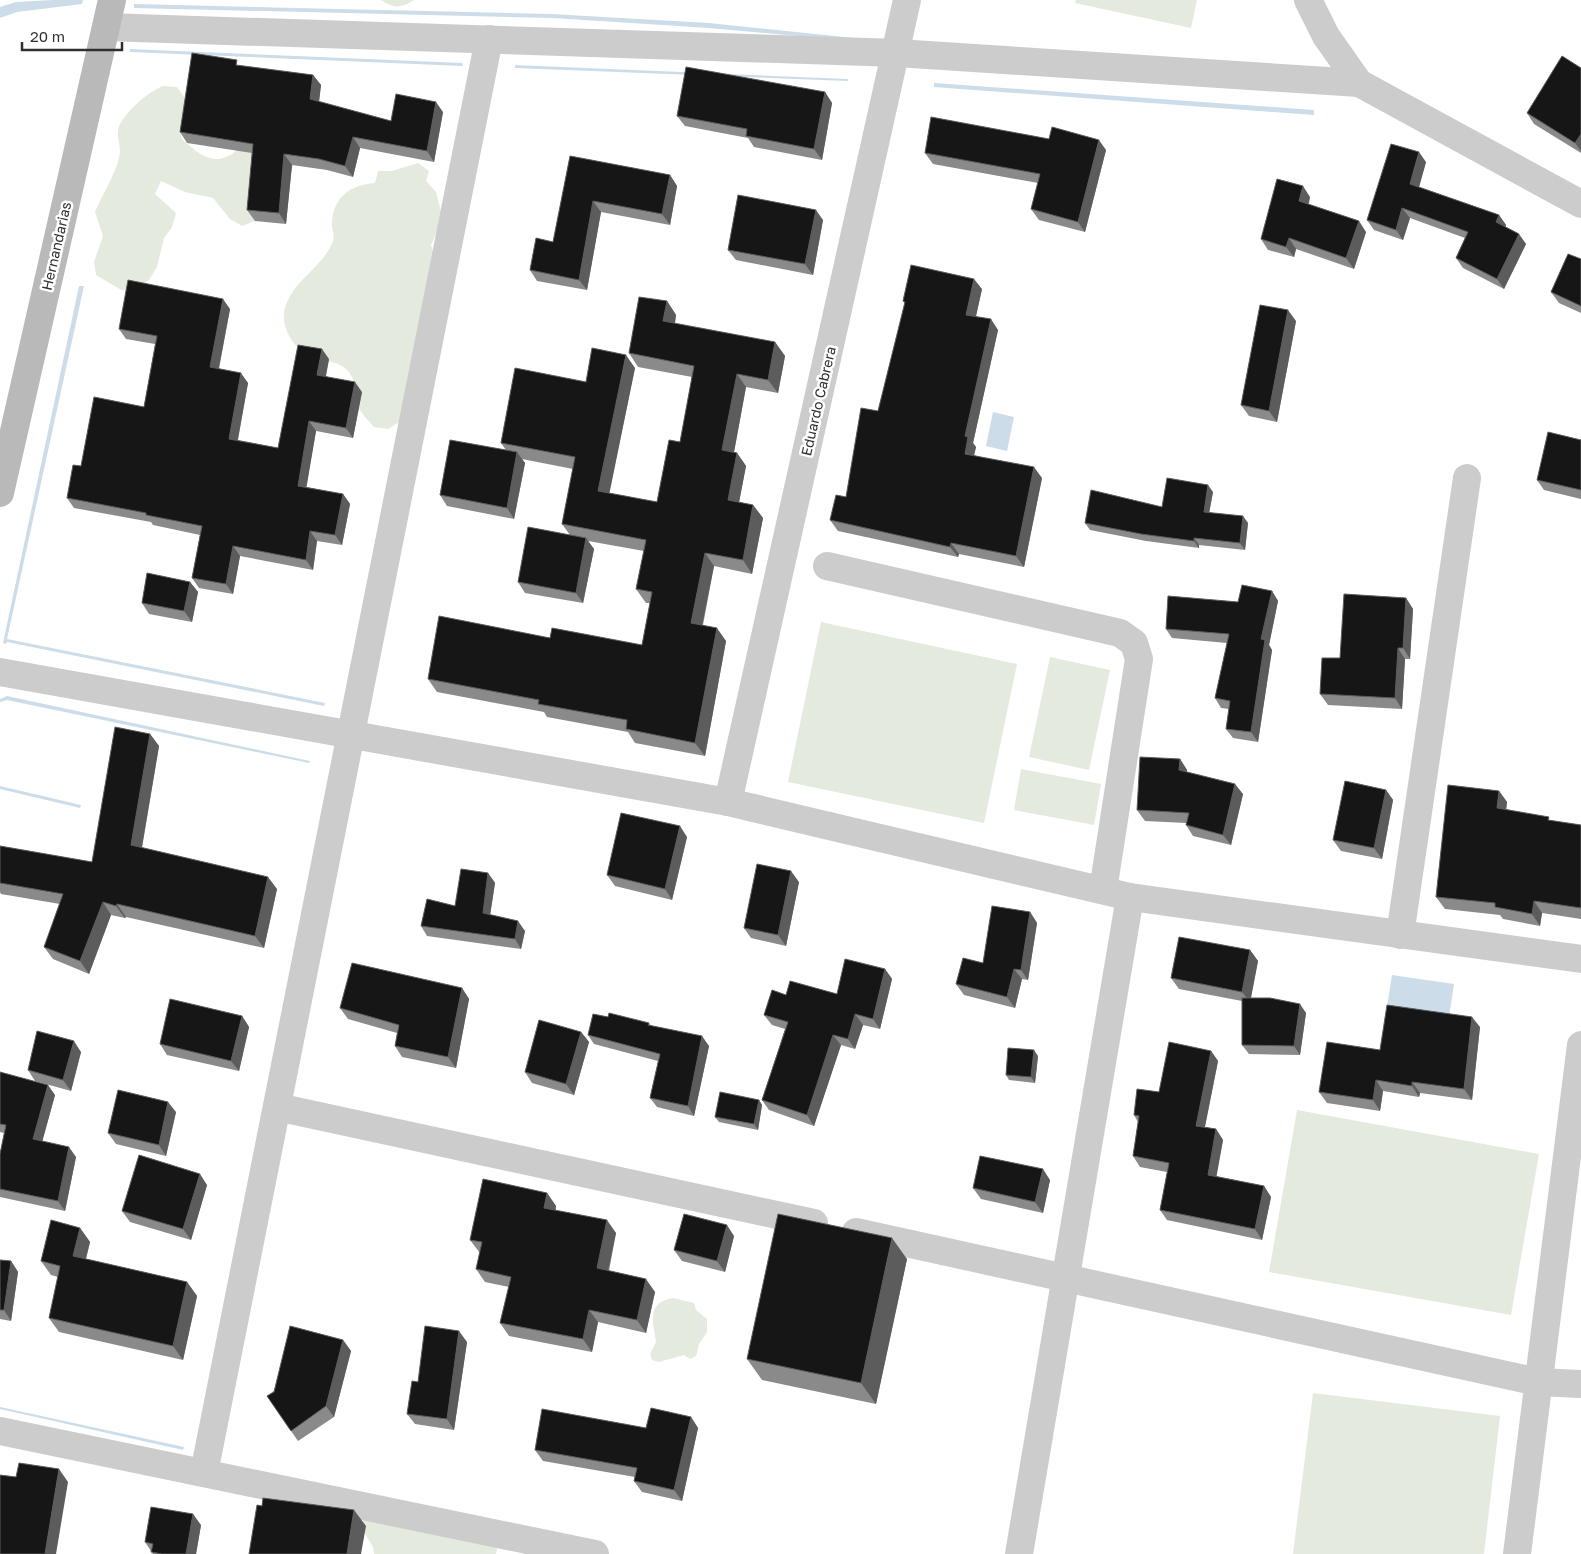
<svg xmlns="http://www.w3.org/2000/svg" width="1581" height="1554" viewBox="0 0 1581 1554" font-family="'Golos Text',sans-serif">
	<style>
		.green { fill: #e4ebde }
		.water { fill: #ccdde9 }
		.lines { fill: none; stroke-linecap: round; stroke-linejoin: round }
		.street { stroke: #ccc; stroke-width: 28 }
		.secondary { stroke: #b9b9b9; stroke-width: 28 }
		.wall { fill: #8a8a8a }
		.shaded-wall { fill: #5c5c5c }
		.building { fill: #161616; stroke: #5c5c5c }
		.labels { text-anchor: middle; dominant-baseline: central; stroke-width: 5; stroke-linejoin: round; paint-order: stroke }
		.street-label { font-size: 14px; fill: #2f2f2f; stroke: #fff }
	</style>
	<rect width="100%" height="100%" fill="#fff"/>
	<g class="green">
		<path d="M381,0h33c-12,8 -21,9 -33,0z"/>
		<polygon points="1076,0 1197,0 1191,28 1075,3"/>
		<path d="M163,86l14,1 8,11c0,11 -9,32 -2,42 1,2 4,3 6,5 20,19 38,19 56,-3l51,17 -6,14 -31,44 -4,4 -13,5 -12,-7 -17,-21 -28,-6 -24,-11 -6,13 21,19 -4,14 -8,11 -7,29 -8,13 -14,10h-14l-25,-15 -2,-13 9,-26 -8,-24c7,-17 20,-37 24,-54 3,-10 -2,-18 -1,-27 2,-16 31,-40 45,-45z"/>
		<path d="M418,163l11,8 -3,10 10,11 7,27 -12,26 8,27 -40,150 -11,7 -14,-2c-5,-6 -13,-13 -16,-21 -6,-12 0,-24 -10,-35 -10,-12 -30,-9 -42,-17 -16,-10 -27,-32 -20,-49 9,-26 38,-39 47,-64 2,-6 -2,-13 -1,-19 2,-26 19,-37 43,-39l3,-12h14z"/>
		<polygon points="821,622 1017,664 984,823 788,782"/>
		<polygon points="1050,657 1110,670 1089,770 1029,757"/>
		<polygon points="1021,769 1101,784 1094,825 1014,810"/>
		<polygon points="1297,1110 1539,1154 1511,1315 1269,1272"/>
		<path d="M673,1298l21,5 2,7 11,9v13l-8,12 -3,12 -6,3 -6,-4 -25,7 -7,-2 -2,-6 6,-12c-2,-19 -11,-39 17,-44z"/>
		<polygon points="1313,1393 1500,1416 1484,1554 1293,1554"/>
		<polygon points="365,1518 488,1539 497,1549 496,1554 374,1554 373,1547 360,1525"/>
	</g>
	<g class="water">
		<polygon points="52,0 83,0 82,4 17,12 0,18 0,7 16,2"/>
		<polygon points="134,4 551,14 709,23 864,39 863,42 709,28 553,18 134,8"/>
		<polygon points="130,49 462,63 463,66 130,52"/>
		<polygon points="515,65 848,79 848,81 515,68"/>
		<polygon points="934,83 1314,110 1314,115 934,87"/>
		<polygon points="79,286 84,286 7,639 325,703 324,706 7,642 6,644 3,643"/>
		<polygon points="993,412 1014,417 1007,451 986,446"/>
		<polygon points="7,696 310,761 309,763 7,700 0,702 0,699"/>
		<polygon points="0,786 81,805 80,808 0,789"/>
		<polygon points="1392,975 1454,984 1449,1017 1387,1007"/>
		<polygon points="0,1407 184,1447 183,1450 0,1409"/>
	</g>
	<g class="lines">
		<g class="street">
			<polyline points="1308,0 1326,36 1359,83 1581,204"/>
			<polyline points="106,27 897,53 1359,83"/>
			<polyline points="827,566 1120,633 1134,643 1139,659 1103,890"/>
			<polyline points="0,672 728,802 1130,897 1581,959"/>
			<polyline points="728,802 907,0"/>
			<polyline points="1400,935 1467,478"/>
			<polyline points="277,1107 814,1223"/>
			<polyline points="856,1232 1538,1382 1581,1384"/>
			<polyline points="0,1431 595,1554"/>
			<polyline points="204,1473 489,39"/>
			<polyline points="1019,1554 1130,897"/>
			<polyline points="1517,1554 1581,1045"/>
		</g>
		<polyline class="secondary" points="0,493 112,0"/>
	</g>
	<g class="wall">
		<polygon points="240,66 313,75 321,85 319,102 391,121 443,112 434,162 360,148 353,177 327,170 292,165 286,224 255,221 247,210 252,153 187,143 180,132"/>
		<polygon points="1581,68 1581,153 1534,124 1527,113"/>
		<polygon points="825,92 832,103 822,160 754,147 748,138 685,126 677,116"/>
		<polygon points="1106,150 1085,232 1039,220 1031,209 1038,183 933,164 925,153"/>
		<polygon points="570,156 670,175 677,186 670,225 601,212 587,290 537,281 530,270 553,242"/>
		<polygon points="1426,162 1419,187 1499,215 1506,225 1506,227 1526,244 1504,289 1463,268 1456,258 1465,238 1410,218 1403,240 1374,230 1367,220"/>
		<polygon points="1310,197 1309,204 1366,232 1354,269 1296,249 1294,257 1268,250 1261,239"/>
		<polygon points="823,220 813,275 736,260 728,250"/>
		<polygon points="1581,259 1581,313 1559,303 1551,292"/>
		<polygon points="982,289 976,316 998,330 973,443 976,447 974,455 1042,478 1024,567 959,554 958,557 838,531 830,520 846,497 878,411 905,304 903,301"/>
		<polygon points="667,301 676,315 675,324 775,342 785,356 778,393 746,387 734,452 737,453 746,466 739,502 753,505 763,518 752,574 714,566 703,625 726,641 705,756 635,743 628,732 547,717 544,712 437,692 428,679 550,638 642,645 650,603 646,603 636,589 644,551 588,541 594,549 583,603 525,593 518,582 570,535 562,524 573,469 522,459 525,463 514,519 447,506 440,495 506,450 501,443 586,382 635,368 609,493 657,502 680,442 692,377 638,367 629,353"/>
		<polygon points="230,309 219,369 248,383 238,440 278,448 329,359 326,376 362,392 353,438 316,431 306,487 343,494 350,504 342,545 317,541 313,570 240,556 233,594 199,588 192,578 200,535 153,525 151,522 74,508 67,498 81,466 144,407 155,344 126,339 119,329"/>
		<polygon points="1296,321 1277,422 1249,416 1241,405"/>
		<polygon points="1581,440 1581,499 1544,490 1537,480"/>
		<polygon points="1213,492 1209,513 1248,523 1245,550 1199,545 1199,548 1146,541 1090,530 1085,523 1162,507"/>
		<polygon points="190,582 198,592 192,622 149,614 142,603"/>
		<polygon points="1272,591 1278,601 1269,645 1272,650 1258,742 1233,738 1226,729 1229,709 1221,708 1215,698 1227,643 1172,638 1166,629"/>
		<polygon points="1406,598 1413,609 1410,659 1405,659 1402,709 1328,705 1320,694 1340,658"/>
		<polygon points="150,734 159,746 142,848 277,889 264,948 126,917 125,918 111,915 89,974 53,959 44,947 60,904 1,894 0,892 0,846 92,862"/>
		<polygon points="1180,759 1187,770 1187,772 1243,794 1231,845 1193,836 1186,825 1186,823 1145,821 1137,810"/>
		<polygon points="1386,790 1393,800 1382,859 1341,851 1333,840"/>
		<polygon points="1499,791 1507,802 1506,809 1552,821 1581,825 1581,919 1542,913 1540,926 1503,919 1500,915 1445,909 1436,897"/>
		<polygon points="687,837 672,900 615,886 607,875"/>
		<polygon points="488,873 495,883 490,915 525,931 521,949 427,936 421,926 455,906"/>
		<polygon points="799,882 786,946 751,938 744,928"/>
		<polygon points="1030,912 1037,923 1028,980 1022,979 1015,1008 964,995 956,984 983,963"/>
		<polygon points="1250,950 1258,961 1251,998 1306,1013 1300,1055 1249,1054 1242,1045 1242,1001 1179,989 1171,978"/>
		<polygon points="885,969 892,979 880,1029 863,1025 855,1049 841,1045 814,1126 769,1110 762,1100 785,1029 772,1025 764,1015 786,995 837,994"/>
		<polygon points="462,988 469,999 456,1068 402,1057 395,1046 397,1033 348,1019 340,1008"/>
		<polygon points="242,1016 249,1027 239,1071 167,1055 160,1044"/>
		<polygon points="608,1017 649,1023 651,1026 709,1046 694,1116 657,1107 650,1098 658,1061 594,1044 588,1035"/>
		<polygon points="1480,1027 1472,1100 1420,1093 1419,1097 1383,1091 1380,1111 1327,1103 1319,1092 1380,1050"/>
		<polygon points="581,1032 589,1042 574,1095 532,1083 525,1072"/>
		<polygon points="1211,1051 1218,1061 1205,1127 1216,1129 1223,1140 1216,1176 1264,1186 1271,1197 1262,1240 1167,1220 1160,1210 1167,1172 1140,1167 1133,1156 1138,1122 1134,1115 1159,1092"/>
		<polygon points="81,1052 71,1091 35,1081 28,1070"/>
		<polygon points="1038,1056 1035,1083 1009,1080 1006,1075"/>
		<polygon points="0,1072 55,1095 42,1141 76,1157 65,1211 0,1197 0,1154 4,1133 0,1132"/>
		<polygon points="759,1100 762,1105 758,1130 719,1122 715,1117"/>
		<polygon points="176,1112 166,1156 116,1144 108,1133"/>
		<polygon points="1050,1180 1043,1213 981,1199 973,1188"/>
		<polygon points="207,1185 191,1240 130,1222 122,1211"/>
		<polygon points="547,1193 556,1206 556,1210 616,1233 609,1271 655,1292 646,1333 598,1322 592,1352 509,1336 500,1323 509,1287 485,1282 476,1269 480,1253 470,1240"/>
		<polygon points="80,1228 90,1242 86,1259 187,1282 197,1296 183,1360 59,1332 49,1318 58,1277 51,1275 41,1261"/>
		<polygon points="734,1236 725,1272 682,1261 674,1250"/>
		<polygon points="907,1259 876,1404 762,1380 747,1359"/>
		<polygon points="0,1260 11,1261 18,1272 11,1321 0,1319"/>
		<polygon points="343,1340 351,1351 334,1417 298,1441 267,1396"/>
		<polygon points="467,1342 454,1430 415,1424 407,1414 418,1382"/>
		<polygon points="691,1417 698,1428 682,1501 642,1492 634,1481 635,1477 543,1461 535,1450 646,1428"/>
		<polygon points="201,1525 196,1554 153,1554 145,1542"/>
	</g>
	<g class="shaded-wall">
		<polygon points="313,75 321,85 318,110 310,99"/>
		<polygon points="825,92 832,103 822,160 814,149"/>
		<polygon points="436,102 443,112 434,162 427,151"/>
		<polygon points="1581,134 1581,151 1575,143"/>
		<polygon points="353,137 360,148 353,177 345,166"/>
		<polygon points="1099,140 1106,150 1085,232 1078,222"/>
		<polygon points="1419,152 1426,162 1417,194 1410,184"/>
		<polygon points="284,154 292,165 286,224 279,213"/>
		<polygon points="670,175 677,186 670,225 662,214"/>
		<polygon points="1303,186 1310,197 1306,212 1299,201"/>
		<polygon points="593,201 601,212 587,290 579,280"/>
		<polygon points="1402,208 1410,218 1403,240 1396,230"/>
		<polygon points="816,210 823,220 813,275 805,264"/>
		<polygon points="1499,215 1506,225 1503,232 1496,222"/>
		<polygon points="1359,221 1366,232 1354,269 1346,258"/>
		<polygon points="1519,234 1526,244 1504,289 1497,279"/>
		<polygon points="1289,238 1296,249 1294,257 1286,247"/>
		<polygon points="974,279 982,289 974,325 966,315"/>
		<polygon points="223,299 230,309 217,377 210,367"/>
		<polygon points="667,301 676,315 673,335 663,321"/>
		<polygon points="1288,310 1296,321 1277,422 1269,411"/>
		<polygon points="991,319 998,330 973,443 976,447 972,464 965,454 965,436"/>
		<polygon points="775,342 785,356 778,393 768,380"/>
		<polygon points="322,349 329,359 324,385 317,375"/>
		<polygon points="626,355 635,368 607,505 598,491"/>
		<polygon points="241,373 248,383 236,449 229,439"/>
		<polygon points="737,374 746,387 732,463 722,450"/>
		<polygon points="355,382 362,392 353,438 346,428"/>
		<polygon points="309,421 316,431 305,496 298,486"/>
		<polygon points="517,452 525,463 514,519 507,508"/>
		<polygon points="737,453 746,466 737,513 728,500"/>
		<polygon points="1034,467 1042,478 1024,567 1016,556"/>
		<polygon points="1208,485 1213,492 1208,519 1204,512"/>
		<polygon points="343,494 350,504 342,545 335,535"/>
		<polygon points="753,505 763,518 752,574 743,560"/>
		<polygon points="1243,516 1248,523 1245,550 1240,543"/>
		<polygon points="310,531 317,541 313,570 306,560"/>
		<polygon points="586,538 594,549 583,603 576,593"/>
		<polygon points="1194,538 1199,545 1199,548 1194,541"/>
		<polygon points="951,543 959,554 958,557 950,547"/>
		<polygon points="233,546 240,556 233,594 226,584"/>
		<polygon points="705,553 714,566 700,636 691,623"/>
		<polygon points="190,582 198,592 192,622 184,611"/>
		<polygon points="1272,591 1278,601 1269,645 1272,650 1258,742 1251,732 1261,639"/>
		<polygon points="1406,598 1413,609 1410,659 1403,648"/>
		<polygon points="717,628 726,641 705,756 695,743"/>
		<polygon points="1398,648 1405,659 1402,709 1395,698"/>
		<polygon points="150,734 159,746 140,858 131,845"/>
		<polygon points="1180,759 1187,770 1187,781 1179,770"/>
		<polygon points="1235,784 1243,794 1231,845 1223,835"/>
		<polygon points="1386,790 1393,800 1382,859 1374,848"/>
		<polygon points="1499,791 1507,802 1505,820 1497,808"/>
		<polygon points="680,826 687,837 672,900 665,889"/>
		<polygon points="791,871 799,882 786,946 778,935"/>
		<polygon points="488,873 495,883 489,922 483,913"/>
		<polygon points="268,877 277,889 264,948 255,936"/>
		<polygon points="1534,901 1542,913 1540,926 1532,914"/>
		<polygon points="103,902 111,915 89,974 80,961"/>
		<polygon points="117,904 126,917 125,918 116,906"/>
		<polygon points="1030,912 1037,923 1028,980 1021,970"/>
		<polygon points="518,921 525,931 521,949 515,939"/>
		<polygon points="1250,950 1258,961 1250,1002 1242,992"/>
		<polygon points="885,969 892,979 880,1029 873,1019"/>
		<polygon points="1014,969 1022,979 1015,1008 1007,997"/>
		<polygon points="462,988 469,999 456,1068 448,1057"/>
		<polygon points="1300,1004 1306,1013 1300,1055 1294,1046"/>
		<polygon points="855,1014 863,1025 855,1049 848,1039"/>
		<polygon points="242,1016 249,1027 239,1071 231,1061"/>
		<polygon points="1472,1017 1480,1027 1472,1100 1464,1089"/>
		<polygon points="581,1032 589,1042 574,1095 566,1084"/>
		<polygon points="833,1035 841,1045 814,1126 807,1115"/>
		<polygon points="702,1036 709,1046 694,1116 688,1106"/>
		<polygon points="74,1041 81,1052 71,1091 63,1080"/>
		<polygon points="1034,1050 1038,1056 1035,1083 1031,1077"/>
		<polygon points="1211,1051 1218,1061 1203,1136 1196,1126"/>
		<polygon points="1376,1080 1383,1091 1380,1111 1373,1100"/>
		<polygon points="1412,1082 1420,1093 1419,1097 1412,1086"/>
		<polygon points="48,1085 55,1095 40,1150 33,1139"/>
		<polygon points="759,1100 762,1105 758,1130 754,1124"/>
		<polygon points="168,1102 176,1112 166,1156 159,1145"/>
		<polygon points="1216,1129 1223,1140 1215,1185 1208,1175"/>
		<polygon points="69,1147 76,1157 65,1211 58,1201"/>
		<polygon points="1043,1169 1050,1180 1043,1213 1035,1202"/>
		<polygon points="200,1174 207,1185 191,1240 183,1229"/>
		<polygon points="1264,1186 1271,1197 1262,1240 1255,1229"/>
		<polygon points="547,1193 556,1206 553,1221 544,1208"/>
		<polygon points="607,1220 616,1233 606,1281 597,1268"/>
		<polygon points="727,1225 734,1236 725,1272 717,1261"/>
		<polygon points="80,1228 90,1242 83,1270 73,1256"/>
		<polygon points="892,1238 907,1259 876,1404 861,1383"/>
		<polygon points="11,1261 18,1272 11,1321 4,1310"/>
		<polygon points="646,1279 655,1292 646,1333 637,1320"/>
		<polygon points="187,1282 197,1296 183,1360 173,1346"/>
		<polygon points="589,1310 598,1322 592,1352 583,1339"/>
		<polygon points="459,1331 467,1342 454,1430 447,1419"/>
		<polygon points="343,1340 351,1351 334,1417 326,1406"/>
		<polygon points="691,1417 698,1428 682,1501 674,1490"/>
		<polygon points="59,1469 68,1482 56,1554 45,1554"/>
		<polygon points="354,1510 366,1526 361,1554 347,1554"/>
		<polygon points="193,1514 201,1525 196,1554 186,1554"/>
	</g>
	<g class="building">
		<polygon points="192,53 237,60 236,65 313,75 310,99 391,121 396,94 436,102 427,151 353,137 345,166 319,159 284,154 279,213 247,210 253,144 180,132"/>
		<polygon points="1562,56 1581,68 1581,134 1575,143 1527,113"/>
		<polygon points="686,67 825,92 814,149 746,136 747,129 677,116"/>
		<polygon points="931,117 1049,139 1052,127 1099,140 1078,222 1031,209 1040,174 925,153"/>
		<polygon points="1391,144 1419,152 1410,184 1499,215 1496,222 1519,234 1497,279 1456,258 1468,232 1402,208 1396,230 1367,220"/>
		<polygon points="570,156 670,175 662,214 593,201 579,280 530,270 536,238 553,242"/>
		<polygon points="1277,179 1303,186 1299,201 1359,221 1346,258 1289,238 1286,247 1261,239"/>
		<polygon points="738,195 816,210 805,264 728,250"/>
		<polygon points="1568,254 1581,259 1581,306 1551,292"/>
		<polygon points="911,265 974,279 966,315 991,319 965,436 968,437 965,454 1034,467 1016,556 951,543 950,547 830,520 836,495 846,497 861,408 878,411 905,302 903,301"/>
		<polygon points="128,280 223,299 210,367 241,373 229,439 278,448 298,345 322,349 317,375 355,382 346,428 309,421 298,486 343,494 335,535 310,531 306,560 233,546 226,584 192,578 202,526 146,515 146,513 67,498 73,465 81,466 94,397 144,407 157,336 119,329"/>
		<polygon points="639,297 667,301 663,321 775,342 768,380 737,374 722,450 737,453 728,500 753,505 743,560 705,553 691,623 717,628 695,743 626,729 627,720 538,704 539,700 428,679 439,616 550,638 552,628 642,645 652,592 636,589 646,540 562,524 575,457 501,443 515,368 586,382 592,348 626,355 598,491 657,502 669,440 680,442 694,366 629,353"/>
		<polygon points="1260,305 1288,310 1269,411 1241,405"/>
		<polygon points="1548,432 1581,440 1581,490 1537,480"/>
		<polygon points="450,440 517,452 507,508 440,495"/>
		<polygon points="1167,478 1208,485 1204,512 1243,516 1240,543 1194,538 1194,541 1141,534 1085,523 1091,490 1162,507"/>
		<polygon points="528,527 586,538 576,593 518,582"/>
		<polygon points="147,573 190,582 184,611 142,603"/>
		<polygon points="1242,585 1272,591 1261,639 1265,640 1251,732 1226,729 1230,701 1215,698 1229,634 1166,629 1168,596 1238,602"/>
		<polygon points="1344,594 1406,598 1403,648 1398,648 1395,698 1320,694 1322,658 1340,658"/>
		<polygon points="115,727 150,734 131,845 268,877 255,936 117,904 116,906 103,902 80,961 44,947 63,894 0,883 0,846 92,862"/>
		<polygon points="1140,757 1180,759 1179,770 1235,784 1223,835 1186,825 1189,813 1137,810"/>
		<polygon points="1345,781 1386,790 1374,848 1333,840"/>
		<polygon points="1448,785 1499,791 1497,808 1549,817 1548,820 1581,825 1581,908 1534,901 1532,914 1495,907 1495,903 1436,897"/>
		<polygon points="621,813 680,826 665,889 607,875"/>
		<polygon points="757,864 791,871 778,935 744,928"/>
		<polygon points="461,869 488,873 483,913 518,921 515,939 421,926 427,899 455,906"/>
		<polygon points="992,906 1030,912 1021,970 1014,969 1007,997 956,984 963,958 983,963"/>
		<polygon points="1179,937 1250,950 1242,992 1171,978"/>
		<polygon points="845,959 885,969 873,1019 855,1014 848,1039 833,1035 807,1115 762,1100 788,1022 764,1015 772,990 786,995 790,981 837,994"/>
		<polygon points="352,963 462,988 448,1057 395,1046 399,1025 340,1008"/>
		<polygon points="1242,998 1270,998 1300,1004 1294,1046 1242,1045"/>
		<polygon points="170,999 242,1016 231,1061 160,1044"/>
		<polygon points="1387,1005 1472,1017 1464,1089 1412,1082 1412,1086 1376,1080 1373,1100 1319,1092 1327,1042 1380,1050"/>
		<polygon points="609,1013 649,1023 648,1025 702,1036 688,1106 650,1098 660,1054 588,1035 593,1014 608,1017"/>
		<polygon points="539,1020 581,1032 566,1084 525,1072"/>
		<polygon points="37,1031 74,1041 63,1080 28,1070"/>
		<polygon points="1169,1042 1211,1051 1196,1126 1216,1129 1208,1175 1264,1186 1255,1229 1160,1210 1169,1163 1133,1156 1139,1116 1134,1115 1137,1089 1159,1092"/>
		<polygon points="1008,1048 1034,1050 1031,1077 1006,1075"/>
		<polygon points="0,1072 48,1085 33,1139 69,1147 58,1201 0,1189 0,1154 6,1125 0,1124"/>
		<polygon points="118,1090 168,1102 159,1145 108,1133"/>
		<polygon points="720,1092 759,1100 754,1124 715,1117"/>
		<polygon points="139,1155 200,1174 183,1229 122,1211"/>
		<polygon points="980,1156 1043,1169 1035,1202 973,1188"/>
		<polygon points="483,1179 547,1193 544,1208 607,1220 597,1268 646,1279 637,1320 589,1310 583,1339 500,1323 511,1277 476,1269 482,1242 470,1240"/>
		<polygon points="684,1214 727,1225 717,1261 674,1250"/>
		<polygon points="778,1214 892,1238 861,1383 747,1359"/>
		<polygon points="51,1220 80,1228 73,1256 187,1282 173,1346 49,1318 60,1266 41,1261"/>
		<polygon points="0,1260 11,1261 4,1310 0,1310"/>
		<polygon points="290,1326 343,1340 326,1406 291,1431 267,1396 274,1392"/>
		<polygon points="425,1326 459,1331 447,1419 407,1414 412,1381 418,1382"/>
		<polygon points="651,1408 691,1417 674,1490 634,1481 637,1468 535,1450 542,1409 646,1428"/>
		<polygon points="19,1463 59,1469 45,1554 0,1554 0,1475 16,1477"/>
		<polygon points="263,1498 354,1510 347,1554 249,1554 257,1505 262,1506"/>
		<polygon points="151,1507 193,1514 186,1554 162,1554 151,1552 153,1544 145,1542"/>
	</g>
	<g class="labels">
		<g class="street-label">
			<text transform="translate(56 246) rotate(-77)">Hernandarias</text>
			<text transform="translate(818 401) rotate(-77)">Eduardo Cabrera</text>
		</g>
	</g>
	<path d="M22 42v8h100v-8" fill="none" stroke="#2f2f2f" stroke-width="2.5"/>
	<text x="30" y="42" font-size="15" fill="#2f2f2f" stroke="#ffffff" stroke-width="4" paint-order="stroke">20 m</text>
</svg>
